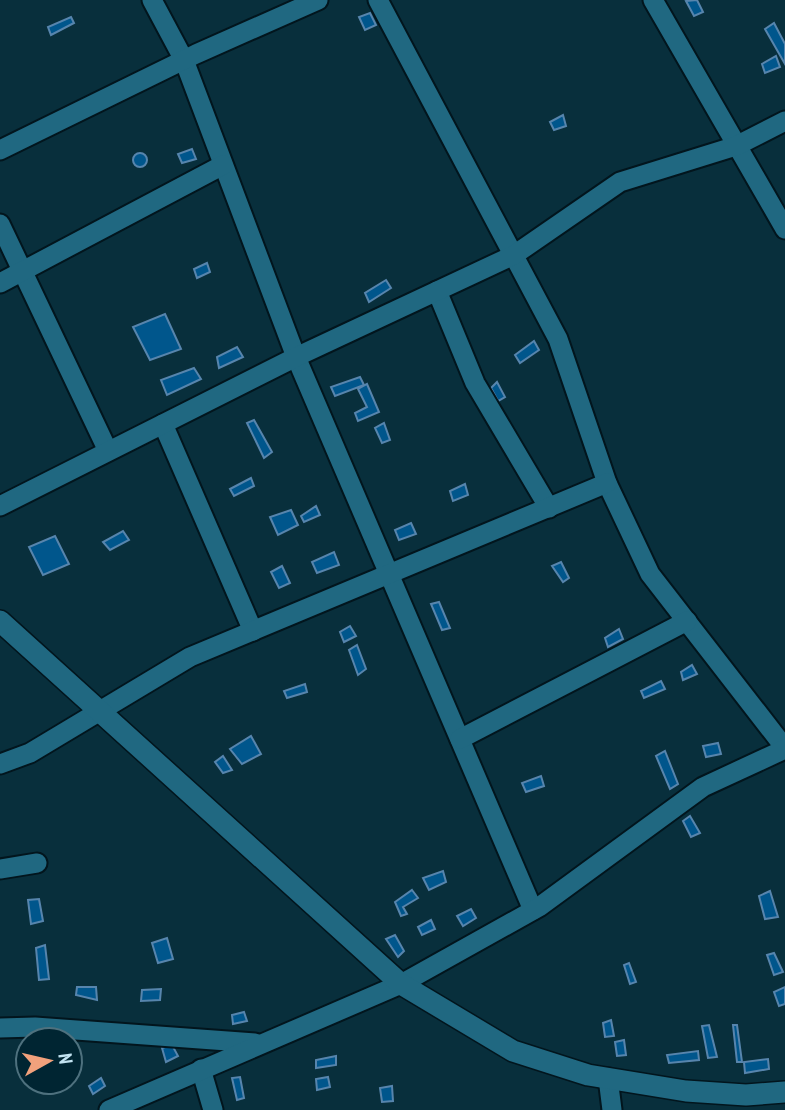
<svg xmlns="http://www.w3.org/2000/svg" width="785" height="1110" viewBox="0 0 785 1110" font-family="'PT Sans Narrow',sans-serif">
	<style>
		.building { fill: #00568c; stroke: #5785ad; stroke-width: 2 }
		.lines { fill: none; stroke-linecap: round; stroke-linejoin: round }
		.street-casing { stroke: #02151d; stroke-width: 23 }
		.secondary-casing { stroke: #02151d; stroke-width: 24 }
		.street { stroke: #206881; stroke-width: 19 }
		.secondary { stroke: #206881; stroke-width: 21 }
	</style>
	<rect width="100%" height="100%" fill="#082f3c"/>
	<g class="building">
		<polygon points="697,0 703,12 694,16 686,1"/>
		<polygon points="370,13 376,25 365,30 359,17"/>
		<polygon points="71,17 74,23 51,35 48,27"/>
		<polygon points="774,23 785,44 785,64 765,29"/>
		<polygon points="776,56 780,67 765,73 762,64"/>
		<polygon points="563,115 566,126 554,130 550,122"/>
		<polygon points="192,149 196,159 182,163 178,154"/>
		<circle cx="140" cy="160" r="7"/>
		<polygon points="207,263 210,272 197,278 194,269"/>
		<polygon points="386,280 391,288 369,302 365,293"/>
		<polygon points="165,314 181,349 150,360 133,327"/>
		<polygon points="534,341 539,350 520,363 515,355"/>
		<polygon points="237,347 243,357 219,368 217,357"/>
		<polygon points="194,368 201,379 167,395 161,380"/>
		<polygon points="360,377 364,385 335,396 331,387"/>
		<polygon points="497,382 505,397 498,401 491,388"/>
		<polygon points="367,384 379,412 358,421 355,413 367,407 358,389"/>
		<polygon points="254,420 272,452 264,458 247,423"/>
		<polygon points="384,423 390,440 382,443 375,428"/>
		<polygon points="251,478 254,486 234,496 230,489"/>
		<polygon points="465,484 468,495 453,501 450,491"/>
		<polygon points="316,506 320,515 304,522 301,516"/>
		<polygon points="291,510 298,525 278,535 270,517"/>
		<polygon points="411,523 416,534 399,540 395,530"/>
		<polygon points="123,531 129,540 110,550 103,542"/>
		<polygon points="55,536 69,564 43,575 29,547"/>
		<polygon points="334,552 339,565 317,573 312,562"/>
		<polygon points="561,562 569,578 563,582 552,566"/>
		<polygon points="282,566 290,583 279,588 271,572"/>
		<polygon points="439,602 450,628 442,630 431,604"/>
		<polygon points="350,626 356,636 344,642 340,632"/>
		<polygon points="619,629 623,639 608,647 605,638"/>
		<polygon points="357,645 366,669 358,675 349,650"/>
		<polygon points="692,665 697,674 683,680 681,672"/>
		<polygon points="661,681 665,689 644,698 641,691"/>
		<polygon points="305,684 307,692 287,698 284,691"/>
		<polygon points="251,736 261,754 242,764 230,749"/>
		<polygon points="718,743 721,754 706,757 703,746"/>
		<polygon points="665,751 678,784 670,789 656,756"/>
		<polygon points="223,756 232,770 223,773 215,762"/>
		<polygon points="541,776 544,786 526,792 522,783"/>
		<polygon points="690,816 700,833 691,837 683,821"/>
		<polygon points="443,871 446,882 429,890 423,878"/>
		<polygon points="412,890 418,898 403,907 407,914 401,916 395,902"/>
		<polygon points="770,891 778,917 765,919 759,896"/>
		<polygon points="39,899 43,921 31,924 28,900"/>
		<polygon points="471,909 476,918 463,926 457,916"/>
		<polygon points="431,920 435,929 422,935 418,927"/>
		<polygon points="395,935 404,951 398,957 386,939"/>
		<polygon points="167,938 173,959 158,963 152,943"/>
		<polygon points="45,945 49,979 39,980 36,948"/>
		<polygon points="774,953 783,972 774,975 767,955"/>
		<polygon points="629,963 636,982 630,984 624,965"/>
		<polygon points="77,987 96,987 97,1000 76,995"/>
		<polygon points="785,987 785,1004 779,1006 774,992"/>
		<polygon points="161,989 160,1000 141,1001 142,990"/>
		<polygon points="244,1012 247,1021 233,1024 232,1015"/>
		<polygon points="611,1020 614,1036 605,1037 603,1023"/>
		<polygon points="709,1025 717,1057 708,1058 702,1026"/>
		<polygon points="733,1025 737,1025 742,1062 737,1062"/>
		<polygon points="624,1040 626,1055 617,1056 615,1042"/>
		<polygon points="172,1045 178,1056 166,1062 162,1048"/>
		<polygon points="698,1051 699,1060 669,1063 667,1055"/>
		<polygon points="336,1056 336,1065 316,1068 316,1060"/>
		<polygon points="768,1059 769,1069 745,1073 744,1062"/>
		<polygon points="240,1077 244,1098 237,1100 232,1078"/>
		<polygon points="328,1077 330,1087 317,1090 316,1079"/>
		<polygon points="101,1078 105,1086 93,1094 89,1086"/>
		<polygon points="392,1086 393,1101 382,1102 380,1088"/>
	</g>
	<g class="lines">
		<defs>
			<g id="street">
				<polyline points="152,0 184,60 296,357 533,910"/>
				<polyline points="378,0 558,339 607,483 650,574 785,748"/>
				<polyline points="653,0 785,229"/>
				<polyline points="0,150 196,54 318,0"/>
				<polyline points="0,224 108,451"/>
				<polyline points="0,283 223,165"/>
				<polyline points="437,291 475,383 549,508"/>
				<polyline points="163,424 253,631"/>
				<polyline points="0,506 296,357 514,255 620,182 736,146 785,121"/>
				<polyline points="460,739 687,621"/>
				<polyline points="0,764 30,753 190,657 607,483"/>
				<polyline points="0,869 37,863"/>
				<polyline points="0,1028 35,1027 255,1043"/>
				<polyline points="201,1069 213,1110"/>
				<polyline points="608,1078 612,1110"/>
				<polyline points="109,1110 401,984 539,907 703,787 785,749"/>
			</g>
			<polyline id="secondary" points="0,621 401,984 513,1051 588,1075 686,1091 746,1095 785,1092"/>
		</defs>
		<use href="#street" class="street-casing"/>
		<use href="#secondary" class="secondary-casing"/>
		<use href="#street" class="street"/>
		<use href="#secondary" class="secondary"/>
	</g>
	<g transform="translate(49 1061) rotate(82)"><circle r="33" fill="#002532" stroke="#4e717e" stroke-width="2"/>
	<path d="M0-5L12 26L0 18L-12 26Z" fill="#f1a17c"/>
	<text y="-10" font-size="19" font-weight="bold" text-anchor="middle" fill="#c2e3f1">N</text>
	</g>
</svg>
